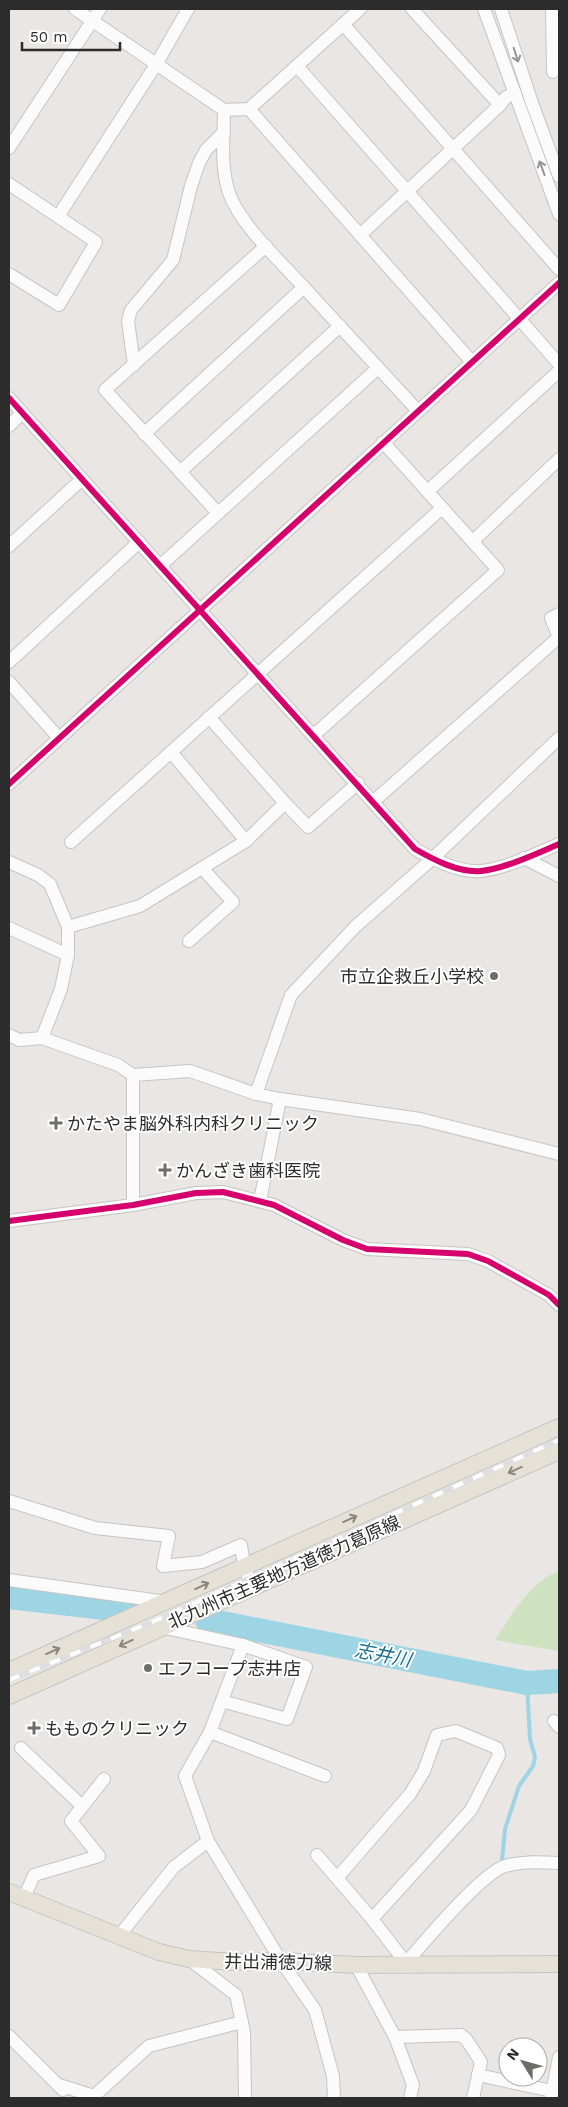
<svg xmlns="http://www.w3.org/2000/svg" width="568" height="2107" viewBox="0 0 568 2107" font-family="'Work Sans','Noto Sans JP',sans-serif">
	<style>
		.green { fill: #cee2bf }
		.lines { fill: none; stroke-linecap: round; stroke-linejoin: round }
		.stream { stroke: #9dd5e4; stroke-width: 4 }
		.river { stroke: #9dd5e4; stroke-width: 24 }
		.minor-casing { stroke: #c6c4c5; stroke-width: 14 }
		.major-casing { stroke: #c5c4c2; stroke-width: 18 }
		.minor { stroke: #fcfbfb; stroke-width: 12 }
		.major { stroke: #e6e1d6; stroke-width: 16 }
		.rail-casing { stroke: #dedee0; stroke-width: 5.5 }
		.rail { stroke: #fff; stroke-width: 4; stroke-dasharray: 11; stroke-linecap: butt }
		.cycleway-casing { stroke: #fff; stroke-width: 9 }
		.cycleway { stroke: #d6006c; stroke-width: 6 }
		.oneway { stroke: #949494 }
		.oneway2 { stroke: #898681 }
		.poi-dot { fill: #6e6d6c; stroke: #fff; stroke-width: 2 }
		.labels { text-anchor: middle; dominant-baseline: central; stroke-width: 4; stroke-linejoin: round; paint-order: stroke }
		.poi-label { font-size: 18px; fill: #2c2c2c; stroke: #fff; text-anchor: start }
		.street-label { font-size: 18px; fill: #2c2c2c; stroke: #fff }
		.water-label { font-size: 19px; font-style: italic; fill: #196e93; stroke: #fff }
	</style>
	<rect width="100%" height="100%" fill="#e9e6e3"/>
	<path class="green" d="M559,1571v80l-64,-11c17,-26 34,-57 64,-69z"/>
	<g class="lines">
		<polyline class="stream" points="502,1861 505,1829 519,1786 533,1766 535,1757 530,1739 527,1683"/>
		<g class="river">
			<polyline points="9,1597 130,1611"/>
			<polyline points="207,1620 527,1683 559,1681"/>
		</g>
		<defs>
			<g id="minor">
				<polyline points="75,9 224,110 249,109 360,9"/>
				<polyline points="412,9 500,105 506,97 515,93"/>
				<polyline points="484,9 559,214"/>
				<polyline points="501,9 532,103 559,176"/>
				<polyline points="552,9 553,72"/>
				<polyline points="343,24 559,269"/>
				<polyline points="297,66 559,364"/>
				<polyline points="249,109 472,362"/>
				<path d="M224,110c0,28 -4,55 5,83 11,31 48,65 70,89 40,43 79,86 119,129"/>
				<polyline points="9,148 100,9"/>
				<polyline points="9,184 96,242 59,305 9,274"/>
				<polyline points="59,215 157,63 188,9"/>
				<polyline points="360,235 500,105"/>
				<polyline points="134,365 128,321 131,310 173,260 191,186 199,163 206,150 224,132"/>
				<path d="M9,398l406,451c19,11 44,24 66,22 23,-2 57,-18 78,-27"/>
				<polyline points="9,426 22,413"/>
				<polyline points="144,434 304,287"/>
				<polyline points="180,472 340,326"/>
				<polyline points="428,491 559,371"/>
				<polyline points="218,513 105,390 266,246"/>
				<polyline points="473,541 559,459"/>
				<polyline points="9,546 81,480"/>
				<polyline points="160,566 378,368"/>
				<polyline points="559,614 551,618 559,638"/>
				<polyline points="9,662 139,542"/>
				<polyline points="9,682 58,737"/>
				<polyline points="314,735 498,570 383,442"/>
				<polyline points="171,752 246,841"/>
				<polyline points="9,784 559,283"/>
				<polyline points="374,801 559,637"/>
				<polyline points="285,803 308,827 358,783"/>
				<polyline points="71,842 442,508"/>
				<polyline points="524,858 559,876"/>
				<polyline points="9,862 38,875 50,884 68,927 68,955 61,989 42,1038"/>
				<polyline points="68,927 140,906 246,841 285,803 209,717"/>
				<polyline points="9,928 68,955"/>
				<polyline points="189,941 233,902 202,868"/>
				<polyline points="9,1035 19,1040 42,1038 118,1065 133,1075 190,1071 256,1094 280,1099 420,1119 559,1154"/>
				<polyline points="133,1075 133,1205"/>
				<polyline points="256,1094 291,995 356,926 432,859 559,738"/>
				<polyline points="260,1201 280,1099"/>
				<polyline points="9,1221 133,1205 196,1193 223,1192 274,1205 343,1240 367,1249 468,1254 488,1261 549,1295 559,1305"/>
				<polyline points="9,1501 95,1528 169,1536 163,1566 202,1562 241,1545 244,1566 252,1587"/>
				<polyline points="9,1580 167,1602"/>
				<polyline points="222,1701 287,1719 306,1667 243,1645"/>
				<polyline points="554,1721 559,1727"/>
				<polyline points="210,1732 325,1776"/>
				<polyline points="21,1748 82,1806"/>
				<polyline points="208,1841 281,1961 315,2010 333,2076 334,2098"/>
				<path d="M317,1855l55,64 34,44c18,-21 76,-90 99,-97 18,-5 36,-4 54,-3"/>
				<polyline points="337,1878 410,1794 424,1771 437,1735 456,1731 497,1748 499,1755 471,1810 372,1919"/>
				<polyline points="24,1898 34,1875 99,1856 71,1821 104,1779"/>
				<polyline points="119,1936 174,1867 208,1841 185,1776 210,1732 243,1645 161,1627"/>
				<polyline points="189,1959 236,1995 244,2032 245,2098"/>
				<polyline points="356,1965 395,2037 413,2085 410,2098"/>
				<polyline points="9,2036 63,2090"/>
				<polyline points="395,2037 461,2035 466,2039 481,2062 473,2098"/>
				<polyline points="478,2075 552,2091"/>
				<polyline points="59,2085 94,2096 149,2046 242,2022"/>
				<polyline points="551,2098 559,2057"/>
			</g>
			<g id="major">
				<polyline points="9,1671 559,1427"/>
				<polyline points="9,1696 559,1451"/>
				<polyline points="9,1892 159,1952 189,1959 234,1962 281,1961 356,1965 559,1964"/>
			</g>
		</defs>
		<use href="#minor" class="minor-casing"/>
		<use href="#major" class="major-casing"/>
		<use href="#minor" class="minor"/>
		<use href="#major" class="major"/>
		<defs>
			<polyline id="rail" points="9,1680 152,1622 559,1440"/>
		</defs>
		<use href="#rail" class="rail-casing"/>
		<use href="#rail" class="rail"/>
		<defs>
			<g id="cycleway">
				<path d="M9,398l406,451c19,11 44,24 66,22 23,-2 57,-18 78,-27"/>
				<polyline points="9,784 559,283"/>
				<polyline points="9,1221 133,1205 196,1193 223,1192 274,1205 343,1240 367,1249 468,1254 488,1261 549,1295 559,1305"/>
			</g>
		</defs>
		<use href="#cycleway" class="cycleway-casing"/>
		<use href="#cycleway" class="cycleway"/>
	</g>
	<defs><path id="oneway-shaft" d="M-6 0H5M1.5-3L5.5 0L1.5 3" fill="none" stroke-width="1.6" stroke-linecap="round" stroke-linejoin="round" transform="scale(1.25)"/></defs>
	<g class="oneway">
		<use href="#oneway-shaft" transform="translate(516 55) rotate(72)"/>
		<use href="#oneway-shaft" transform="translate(542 168) rotate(-110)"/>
	</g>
	<g class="oneway2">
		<use href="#oneway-shaft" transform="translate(515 1470) rotate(156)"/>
		<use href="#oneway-shaft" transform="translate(350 1519) rotate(-24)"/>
		<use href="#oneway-shaft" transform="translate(202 1586) rotate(-25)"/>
		<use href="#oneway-shaft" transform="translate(126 1643) rotate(155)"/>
		<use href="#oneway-shaft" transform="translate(53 1651) rotate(-24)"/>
	</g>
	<g class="poi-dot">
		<circle cx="494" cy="976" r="5"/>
		<path d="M53.5 1115.5h5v5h5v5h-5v5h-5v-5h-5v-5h5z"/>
		<path d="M162.5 1162.5h5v5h5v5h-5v5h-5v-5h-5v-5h5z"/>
		<circle cx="148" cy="1668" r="5"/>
		<path d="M31.5 1720.5h5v5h5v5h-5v5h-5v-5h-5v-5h5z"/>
	</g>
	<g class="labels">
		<g class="poi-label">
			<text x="484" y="976" text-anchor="end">市立企救丘小学校</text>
			<text x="67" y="1123">かたやま脳外科内科クリニック</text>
			<text x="176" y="1170">かんざき歯科医院</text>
			<text x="158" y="1668">エフコープ志井店</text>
			<text x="45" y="1728">もものクリニック</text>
		</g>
		<g class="street-label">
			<text transform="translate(284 1572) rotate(-24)">北九州市主要地方道徳力葛原線</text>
			<text transform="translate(278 1962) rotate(1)">井出浦徳力線</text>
		</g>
		<g class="water-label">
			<text transform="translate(383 1655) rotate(11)">志井川</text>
		</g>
	</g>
	<rect width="568" height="2107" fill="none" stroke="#2c2c2c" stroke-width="20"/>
	<g transform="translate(523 2062) rotate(307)"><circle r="24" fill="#ffffff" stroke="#ababab"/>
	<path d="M0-4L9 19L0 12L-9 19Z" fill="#6e6d6c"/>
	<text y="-8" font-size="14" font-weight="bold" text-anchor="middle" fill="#2c2c2c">N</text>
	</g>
	<path d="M22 42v8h98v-8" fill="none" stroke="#2c2c2c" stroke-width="2.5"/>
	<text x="30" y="42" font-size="15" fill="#2c2c2c" stroke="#ffffff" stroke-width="4" paint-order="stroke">50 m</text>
</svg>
